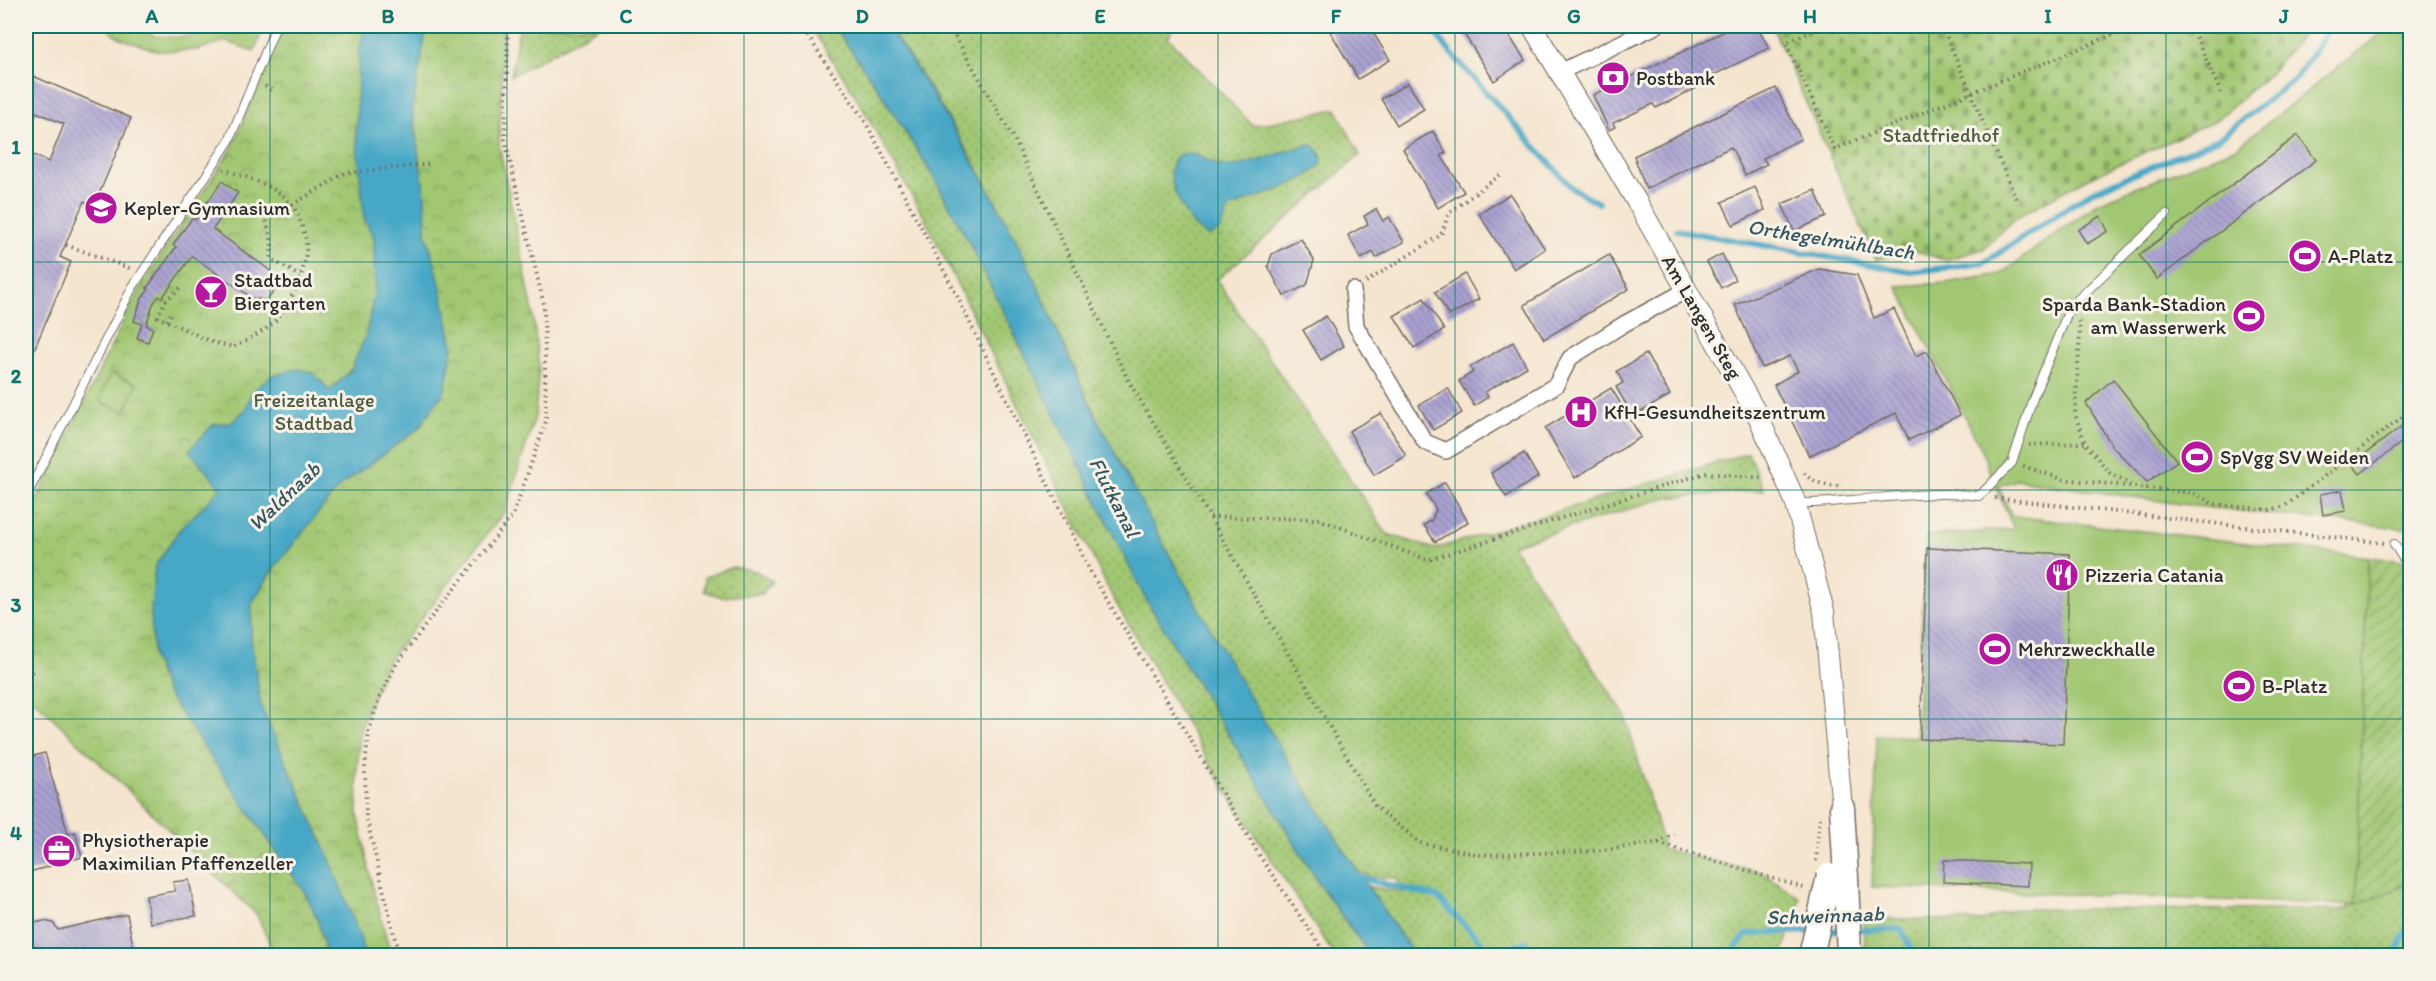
<svg xmlns="http://www.w3.org/2000/svg" width="2436" height="981" viewBox="0 0 2436 981" font-family="Itim,sans-serif">
	<style>
		.grass { fill: url(#grass-dots); stroke: #66794e; stroke-width: 1.5 }
		.cemetery { fill: url(#cemetery-stones); stroke: #66794e; stroke-width: 1.5 }
		.park { fill: url(#park-crowns); stroke: #66794e; stroke-width: 1.5 }
		.garden { fill: url(#garden-furrows); stroke: #66794e; stroke-width: 1.5 }
		.pitch { fill: #a1c772; stroke: #66794e; stroke-width: 1.5 }
		.water { fill: #47a7c6; stroke: #396978; stroke-width: 1.5 }
		.lines { fill: none; stroke-linecap: round; stroke-linejoin: round }
		.stream { stroke: #47a7c6; stroke-width: 6 }
		.building { fill: url(#building-back-hatch) }
		.service-casing { stroke: #726c64; stroke-width: 10 }
		.minor-casing { stroke: #726c64; stroke-width: 18 }
		.tertiary-casing { stroke: #726c64; stroke-width: 22 }
		.primary-casing { stroke: #726c64; stroke-width: 27 }
		.path { stroke: #726c64; stroke-width: 4; stroke-dasharray: 1.5 4.5; stroke-linecap: butt }
		.service { stroke: #fff; stroke-width: 8 }
		.minor { stroke: #fff; stroke-width: 15 }
		.tertiary { stroke: #fff; stroke-width: 20 }
		.primary { stroke: #fff; stroke-width: 24 }
		.primary-bridge-casing { stroke: #726c64; stroke-width: 27; stroke-linecap: butt }
		.primary-bridge { stroke: #fff; stroke-width: 24 }
		.grid { fill: none; stroke: #0f766e; stroke-width: 1.5; stroke-opacity: 0.55 }
		.labels { text-anchor: middle; dominant-baseline: central; stroke-width: 6; stroke-linejoin: round; paint-order: stroke }
		.poi-label { font-size: 20px; fill: #2b2b2b; stroke: #f7f3e8; text-anchor: start }
		.park-label { font-size: 20px; fill: #4e5a40; stroke: #f7f3e8 }
		.street-label { font-size: 20px; fill: #2b2b2b; stroke: #f7f3e8 }
		.water-label { font-size: 21px; font-style: italic; fill: #355661; stroke: #f7f3e8 }
		.neatline { fill: none; stroke: #0f766e; stroke-width: 2 }
		.grid-label { font-size: 20px; text-anchor: middle; font-weight: bold; fill: #0f766e }
	</style>
	<defs>
		<pattern id="grass-dots" width="8" height="8" patternUnits="userSpaceOnUse" patternTransform="scale(1.5)"><rect width="8" height="8" fill="#a1c772"/><path d="M2 2h.1M6 6h.1" fill="none" stroke="#83a25e" stroke-width="1.8" stroke-linecap="round"/></pattern>
		<pattern id="cemetery-stones" width="16" height="16" patternUnits="userSpaceOnUse" patternTransform="scale(1.5)"><rect width="16" height="16" fill="#a1c772"/><path d="M2 7V4a2 2 0 0 1 4 0v3zM10 15v-3a2 2 0 0 1 4 0v3z" fill="#83a25e"/></pattern>
		<pattern id="park-crowns" width="20" height="18" patternUnits="userSpaceOnUse" patternTransform="scale(1.5)"><rect width="20" height="18" fill="#a1c772"/><path d="M2 6a3 3 0 1 1 6 0M12 15a3 3 0 1 1 6 0" fill="none" stroke="#83a25e"/></pattern>
		<pattern id="garden-furrows" width="10" height="10" patternUnits="userSpaceOnUse" patternTransform="scale(1.5)"><rect width="10" height="10" fill="#a1c772"/><path d="M-1 1l2-2M0 10L10 0M9 11l2-2" fill="none" stroke="#83a25e"/></pattern>
		<pattern id="building-back-hatch" width="6" height="6" patternUnits="userSpaceOnUse" patternTransform="scale(1.5)"><rect width="6" height="6" fill="#aaa2d1"/><path d="M-1 5l2 2M0 0l6 6M5-1l2 2" fill="none" stroke="#8b84aa"/></pattern>
	</defs>
	<rect width="100%" height="100%" fill="#f7f3e8"/>
	<filter id="ink" filterUnits="userSpaceOnUse"><feTurbulence type="fractalNoise" baseFrequency=".0167" numOctaves="2"/><feDisplacementMap in="SourceGraphic" scale="12" xChannelSelector="R" yChannelSelector="G"/><feConvolveMatrix kernelMatrix="1 2 1 2 8 2 1 2 1" color-interpolation-filters="sRGB"/></filter>
	<filter id="wash" filterUnits="userSpaceOnUse"><feTurbulence type="fractalNoise" baseFrequency=".008" numOctaves="4" result="noise"/><feDisplacementMap in="SourceGraphic" scale="24" xChannelSelector="R" yChannelSelector="G"/><feGaussianBlur stdDeviation="1.35" result="paint"/><feColorMatrix in="noise" values="0 0 0 0 0 0 0 0 0 0 0 0 0 0 0 0 0 1.4 0 .05"/><feComposite in="paint" operator="in"/></filter>
	<g filter="url(#wash)">
		<rect width="100%" height="100%" fill="#f5e5cf"/>
		<g class="grass">
			<polygon points="527,26 600,26 511,76 518,32"/>
			<polygon points="810,26 834,26 877,87 932,174 970,244 1144,596 1320,885 1370,955 1334,955 1220,781 1114,600 924,217 854,93"/>
			<polygon points="888,26 1175,26 1168,37 1253,126 1336,109 1360,155 1217,280 1387,534 1435,549 1748,453 1764,490 1665,498 1512,545 1625,715 1662,842 1661,849 1761,872 1800,898 1782,955 1414,955 1367,886 1406,893 1396,878 1371,877 1356,871 1295,775 1194,602 1100,425 1023,255 980,172 933,93"/>
			<polygon points="733,567 756,571 772,581 762,594 722,597 704,591 705,577"/>
			<polygon points="2410,883 2410,955 1865,955 1864,918 1982,921 2015,909 2341,910"/>
		</g>
		<polygon class="cemetery" points="1772,26 2310,26 2270,73 2218,119 2086,179 2017,217 1983,249 1945,260 1913,250 1876,260"/>
		<polygon class="park" points="282,26 504,26 499,145 532,307 539,369 535,417 505,511 388,661 369,705 361,728 357,768 358,815 372,884 391,955 275,955 257,915 26,692 26,522 139,289 232,148"/>
		<polygon class="garden" points="2368,557 2410,562 2410,883 2355,905"/>
		<g class="pitch">
			<polygon points="103,26 129,26 155,36 175,37 195,36 223,26 264,26 254,52 226,41 197,50 158,51 120,38"/>
			<polygon points="2390,26 2410,26 2410,529 2194,506 2017,480 1998,486 2012,516 2368,557 2355,905 1872,887 1877,735 1916,737 1926,536 2014,529 1993,481 1981,448 1897,286 1945,283 2001,274 2098,203 2237,147"/>
			<polygon points="111,373 137,384 125,412 99,401"/>
		</g>
		<g class="water">
			<polygon points="365,26 427,26 412,109 425,197 426,234 437,271 453,346 445,390 419,428 339,487 271,572 252,603 251,638 261,707 329,857 360,937 364,955 327,956 317,918 305,893 166,692 153,658 151,611 155,566 180,529 221,489 189,450 214,424 231,423 245,410 252,392 271,376 299,369 313,373 330,391 351,370 366,335 375,288 374,238 364,218 356,134 359,53"/>
			<path d="M834,26h54c49,73 94,147 134,226 28,58 50,119 80,176 94,182 196,359 312,527h-44l-50,-70 -176,-289 -174,-352 -38,-70 -55,-87z"/>
			<path d="M1310,144c9,4 13,11 11,21 -25,24 -63,29 -92,44l-9,21 -11,6c-15,-5 -24,-23 -31,-37 -6,-12 -14,-38 4,-45 13,-4 26,10 39,12 29,2 61,-15 89,-22z"/>
		</g>
		<g class="lines">
			<g class="stream">
				<polyline points="1430,26 1450,52 1572,188 1598,203"/>
				<polyline points="1677,230 1911,272 1984,263 2091,192 2218,139 2296,78 2331,26"/>
				<polyline points="1353,876 1437,897 1493,954 1525,942 1538,956"/>
				<polyline points="1854,930 1901,929 1915,956"/>
				<polyline points="1821,931 1844,930"/>
				<polyline points="1653,956 1662,952 1667,956"/>
				<polyline points="1729,956 1747,934 1811,931"/>
				<polyline points="2394,956 2410,923"/>
			</g>
		</g>
		<g id="blocks">
			<g class="building">
				<polygon points="1327,26 1369,26 1390,60 1358,79"/>
				<polygon points="1459,26 1503,26 1525,60 1494,81"/>
				<polygon points="1735,26 1757,26 1769,48 1701,81 1703,85 1656,108 1653,104 1613,123 1615,127 1609,130 1593,95"/>
				<polygon points="26,73 131,118 94,206 84,201 60,257 71,262 26,369 26,152 49,162 64,124 36,112 26,136"/>
				<polygon points="1408,83 1424,109 1397,125 1381,99"/>
				<polygon points="1776,88 1801,139 1763,158 1767,164 1745,175 1731,147 1646,189 1634,156"/>
				<polygon points="1433,131 1446,153 1441,155 1464,192 1438,208 1403,149"/>
				<polygon points="2298,135 2316,160 2157,279 2139,255"/>
				<polygon points="222,181 238,193 213,229 268,269 275,276 276,289 267,300 254,299 192,256 162,298 159,296 153,304 146,325 153,328 148,342 137,338 142,324 134,321 141,300 149,289 147,288 176,247 173,245 192,218 195,220"/>
				<polygon points="1755,187 1765,210 1733,225 1722,202"/>
				<polygon points="1815,190 1826,217 1794,231 1782,204"/>
				<polygon points="1510,194 1545,249 1514,269 1479,214"/>
				<polygon points="1376,209 1383,221 1389,217 1404,242 1376,258 1373,252 1361,259 1348,235 1368,224 1364,216"/>
				<polygon points="2100,216 2108,231 2087,244 2078,230"/>
				<polygon points="1301,239 1314,260 1307,285 1284,296 1268,266 1272,254"/>
				<polygon points="1722,254 1735,280 1721,288 1707,262"/>
				<polygon points="1609,255 1629,289 1544,339 1524,305"/>
				<polygon points="1819,269 1857,275 1874,318 1894,309 1916,356 1927,351 1960,415 1909,440 1896,413 1809,456 1774,385 1798,371 1790,356 1762,368 1735,305"/>
				<polygon points="1465,274 1479,299 1449,316 1435,292"/>
				<polygon points="1424,298 1444,330 1414,348 1394,316"/>
				<polygon points="1326,316 1344,346 1321,360 1303,330"/>
				<polygon points="1513,342 1527,367 1485,392 1488,397 1474,406 1459,381 1473,372 1470,367"/>
				<polygon points="1646,354 1670,395 1641,412 1638,407 1630,411 1616,387 1623,383 1617,371"/>
				<polygon points="2113,379 2177,461 2147,482 2112,446 2086,403"/>
				<polygon points="1448,388 1462,413 1433,430 1419,405"/>
				<polygon points="1611,388 1641,437 1575,478 1545,428"/>
				<polygon points="1381,413 1406,456 1374,475 1349,431"/>
				<polygon points="2410,420 2410,436 2360,474 2352,464"/>
				<polygon points="1524,453 1538,477 1506,497 1491,473"/>
				<polygon points="1445,482 1468,522 1435,542 1424,525 1432,520 1436,509 1426,494"/>
				<polygon points="2342,490 2346,511 2323,515 2320,494"/>
				<polygon points="1927,548 2070,554 2063,744 1920,739"/>
				<polygon points="45,753 68,834 75,832 82,857 26,873 26,758"/>
				<polygon points="1944,860 2029,864 2028,886 1943,882"/>
				<polygon points="189,880 196,916 150,923 146,896 175,891 173,882"/>
				<polygon points="127,914 135,956 26,956 26,927 29,924 44,921 53,923 58,930"/>
			</g>
		</g>
	</g>
	<g filter="url(#ink)">
		<use href="#blocks" fill-opacity="0" stroke="#726c64" stroke-width="1.5"/>
		<g class="lines">
			<defs>
				<g id="service">
					<polyline points="26,497 132,288 229,141 276,26"/>
					<path d="M1796,502c19,3 37,-1 56,-2 42,-3 86,-9 127,-4l33,-33 21,-65 37,-91 97,-93"/>
					<polyline points="2394,544 2410,569"/>
				</g>
				<g id="minor">
					<polyline points="1560,72 1656,26"/>
					<polyline points="1353,290 1356,326 1425,442 1446,451 1556,385 1570,358 1624,324 1687,290"/>
				</g>
				<polyline id="tertiary" points="1532,26 1637,202 1759,418 1795,501 1824,612 1842,808"/>
				<polyline id="primary" points="1842,808 1846,878"/>
			</defs>
			<use href="#service" class="service-casing"/>
			<use href="#minor" class="minor-casing"/>
			<use href="#tertiary" class="tertiary-casing"/>
			<use href="#primary" class="primary-casing"/>
			<g class="path">
				<polyline points="801,26 866,123 897,181 953,288 1091,573 1261,858 1327,956"/>
				<polyline points="949,26 1014,139 1128,380 1210,517 1375,806 1420,843 1481,855 1596,851 1657,843 1807,889"/>
				<polyline points="1823,26 1786,43 1835,149 2134,26"/>
				<polyline points="1942,26 2017,201"/>
				<polyline points="2191,26 2221,93"/>
				<polyline points="265,86 273,91"/>
				<polyline points="288,201 266,220 272,242 271,259 300,276"/>
				<polyline points="292,205 345,173 432,164"/>
				<polyline points="66,245 132,269"/>
				<polyline points="1366,282 1441,235 1449,213 1500,175"/>
				<path d="M180,288l-15,13 -7,16 54,25 21,5c13,-6 27,-13 39,-23 18,-16 40,-64 33,-88 -2,-9 -7,-22 -12,-30 -14,-20 -47,-28 -69,-37"/>
				<polyline points="167,321 172,312"/>
				<polyline points="2079,321 2080,335 2075,414 2085,443 2110,473 2131,484"/>
				<polyline points="2029,445 2085,443"/>
				<polyline points="2023,466 2062,479 2194,493 2213,504 2269,510 2285,506 2410,411"/>
				<path d="M1804,473c9,10 24,13 37,13"/>
				<polyline points="1995,498 2384,543"/>
				<polyline points="1210,517 1318,519 1428,560 1705,473 1765,478"/>
				<polyline points="26,675 33,671"/>
				<polyline points="1658,843 1674,834"/>
				<polyline points="1816,861 1820,818"/>
				<polyline points="399,956 366,816 365,766 369,732 379,698 396,665 427,623 513,515 546,421 544,305 505,140 508,26"/>
			</g>
			<use href="#service" class="service"/>
			<use href="#minor" class="minor"/>
			<use href="#tertiary" class="tertiary"/>
			<use href="#primary" class="primary"/>
			<defs>
				<g id="primary-bridge">
					<polyline points="1846,878 1849,956"/>
					<polyline points="1811,956 1829,876"/>
				</g>
			</defs>
			<use href="#primary-bridge" class="primary-bridge-casing"/>
			<use href="#primary-bridge" class="primary-bridge"/>
		</g>
	</g>
	<path class="grid" d="M270,26v930M507,26v930M744,26v930M981,26v930M1218,26v930M1455,26v930M1692,26v930M1929,26v930M2166,26v930M26,262h2384M26,490h2384M26,719h2384"/>
	<defs>
		<symbol id="bank-disc" viewBox="-11 -11 22 22"><circle r="9.5" fill="#b5179e" stroke="#f7f3e8"/><path d="M-6-4H6V4H-6ZM0-2.3a2.3 2.3 0 1 0 0 4.6a2.3 2.3 0 1 0 0-4.6Z" fill="#fff"/></symbol>
		<symbol id="school-disc" viewBox="-11 -11 22 22"><circle r="9.5" fill="#b5179e" stroke="#f7f3e8"/><path d="M0-5L7-2L0 1L-7-2ZM-4 1L0 2.5L4 1V4Q0 6-4 4Z" fill="#fff"/></symbol>
		<symbol id="stadium-disc" viewBox="-11 -11 22 22"><circle r="9.5" fill="#b5179e" stroke="#f7f3e8"/><path d="M0-5a6.5 5 0 1 0 0 10a6.5 5 0 1 0 0-10ZM-3.5-1.8h7v3.6h-7Z" fill="#fff"/></symbol>
		<symbol id="bar-disc" viewBox="-11 -11 22 22"><circle r="9.5" fill="#b5179e" stroke="#f7f3e8"/><path d="M-6-5H6L.8 .8V4.5H3.5V6h-7V4.5H-.8V.8Z" fill="#fff"/></symbol>
		<symbol id="hospital-disc" viewBox="-11 -11 22 22"><circle r="9.5" fill="#b5179e" stroke="#f7f3e8"/><path d="M-5-5h3v3.5h4V-5h3V5h-3V1.5h-4V5h-3Z" fill="#fff"/></symbol>
		<symbol id="restaurant-disc" viewBox="-11 -11 22 22"><circle r="9.5" fill="#b5179e" stroke="#f7f3e8"/><path d="M-5-6h1v4h1v-4h1v4h1v-4h1v5L-1.5 .5V6h-2V.5L-5-1ZM5-6V6H3V1.5H1.5Q1.5-4 5-6Z" fill="#fff"/></symbol>
		<symbol id="office-disc" viewBox="-11 -11 22 22"><circle r="9.5" fill="#b5179e" stroke="#f7f3e8"/><path d="M-6-3h4V-5.5h4V-3h4V5H-6ZM-1-4.5V-3h2v-1.5ZM-6 0V1H6V0Z" fill="#fff"/></symbol>
	</defs>
	<g fill-rule="evenodd">
		<use href="#bank-disc" x="1594" y="59" width="38" height="38"/>
		<use href="#school-disc" x="82" y="189" width="38" height="38"/>
		<use href="#stadium-disc" x="2286" y="237" width="38" height="38"/>
		<use href="#bar-disc" x="192" y="273" width="38" height="38"/>
		<use href="#stadium-disc" x="2230" y="297" width="38" height="38"/>
		<use href="#hospital-disc" x="1562" y="393" width="38" height="38"/>
		<use href="#stadium-disc" x="2178" y="438" width="38" height="38"/>
		<use href="#restaurant-disc" x="2043" y="556" width="38" height="38"/>
		<use href="#stadium-disc" x="1976" y="630" width="38" height="38"/>
		<use href="#stadium-disc" x="2220" y="667" width="38" height="38"/>
		<use href="#office-disc" x="40" y="832" width="38" height="38"/>
	</g>
	<g class="labels">
		<g class="poi-label">
			<text x="1636" y="78">Postbank</text>
			<text x="124" y="208">Kepler-Gymnasium</text>
			<text x="2328" y="256">A-Platz</text>
			<text x="234" y="280">Stadtbad<tspan x="234" dy="23">Biergarten</tspan></text>
			<text x="2226" y="304" text-anchor="end">Sparda Bank-Stadion<tspan x="2226" dy="23">am Wasserwerk</tspan></text>
			<text x="1604" y="412">KfH-Gesundheitszentrum</text>
			<text x="2220" y="457">SpVgg SV Weiden</text>
			<text x="2085" y="575">Pizzeria Catania</text>
			<text x="2018" y="649">Mehrzweckhalle</text>
			<text x="2262" y="686">B-Platz</text>
			<text x="82" y="840">Physiotherapie<tspan x="82" dy="23">Maximilian Pfaffenzeller</tspan></text>
		</g>
		<g class="park-label">
			<text x="1941" y="135">Stadtfriedhof</text>
			<text x="314" y="400">Freizeitanlage<tspan x="314" dy="23">Stadtbad</tspan></text>
		</g>
		<g class="street-label">
			<text transform="translate(1702 317) rotate(60)">Am Langen Steg</text>
		</g>
		<g class="water-label">
			<text transform="translate(1831 239) rotate(9)">Orthegelmühlbach</text>
			<text transform="translate(284 496) rotate(-43)">Waldnaab</text>
			<text transform="translate(1115 497) rotate(63)">Flutkanal</text>
			<text transform="translate(1825 915) rotate(-2)">Schweinnaab</text>
		</g>
	</g>
	<rect width="2436" height="981" fill="none" stroke="#f7f3e8" stroke-width="66"/>
	<rect x="33" y="33" width="2370" height="915" class="neatline"/>
	<g class="grid-label">
		<text x="152" y="23">A</text>
		<text x="388" y="23">B</text>
		<text x="626" y="23">C</text>
		<text x="862" y="23">D</text>
		<text x="1100" y="23">E</text>
		<text x="1336" y="23">F</text>
		<text x="1574" y="23">G</text>
		<text x="1810" y="23">H</text>
		<text x="2048" y="23">I</text>
		<text x="2284" y="23">J</text>
		<text x="16" y="154">1</text>
		<text x="16" y="383">2</text>
		<text x="16" y="612">3</text>
		<text x="16" y="840">4</text>
	</g>
</svg>
